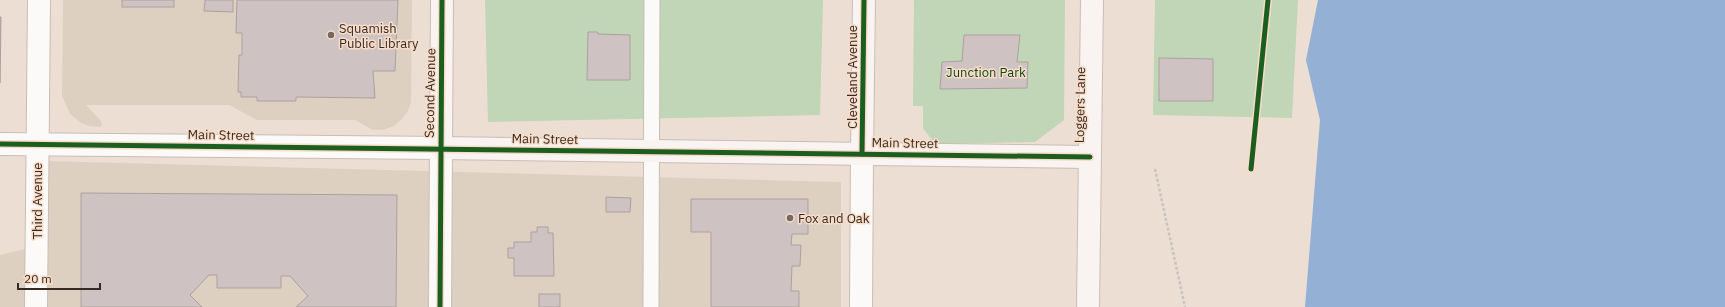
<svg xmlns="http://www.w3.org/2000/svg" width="1725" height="307" viewBox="0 0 1725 307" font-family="'IBM Plex Sans',sans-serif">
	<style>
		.commercial { fill: #ded0c1 }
		.green { fill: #c0d6b6 }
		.water { fill: #94b0d4 }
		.building { fill: #cec3c2; stroke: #aca09f }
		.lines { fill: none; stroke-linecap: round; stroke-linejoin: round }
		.lane-casing { stroke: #c9bdb5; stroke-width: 17 }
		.street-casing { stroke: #c9bdb5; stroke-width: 24 }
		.secondary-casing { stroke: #c9bdb5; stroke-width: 24 }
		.path { stroke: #c8c4bf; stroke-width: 2.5; stroke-dasharray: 3 2; stroke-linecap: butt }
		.lane { stroke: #fcfaf8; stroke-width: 15 }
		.street { stroke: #fcfaf8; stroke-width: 22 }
		.secondary { stroke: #f9f4f2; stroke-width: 22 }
		.cycleway-casing { stroke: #f8dcc8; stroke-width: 8 }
		.cycleway { stroke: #1b5e20; stroke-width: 5 }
		.poi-dot { fill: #756a61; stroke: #f8dcc8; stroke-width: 1.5 }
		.labels { text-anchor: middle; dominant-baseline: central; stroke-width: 3; stroke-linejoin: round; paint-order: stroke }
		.poi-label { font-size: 13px; fill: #352b23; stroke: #f8dcc8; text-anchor: start }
		.park-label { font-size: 13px; fill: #0c4a17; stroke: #f8dcc8 }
		.street-label { font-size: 13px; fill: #352b23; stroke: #f8dcc8 }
	</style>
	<rect width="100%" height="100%" fill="#edded3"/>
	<g class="commercial">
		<polygon points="63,0 412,0 411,102 408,111 402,119 394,126 383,130 373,130 355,120 257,120 229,105 86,105 101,121 102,125 100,127 89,126 81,123 70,114 62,96"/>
		<polygon points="46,161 841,182 841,307 0,307 0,255 33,247"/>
	</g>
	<g class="green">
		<polygon points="485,0 823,0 820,115 488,122"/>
		<polygon points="914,0 1065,0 1064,120 1035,142 935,144 923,128 923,106 913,106"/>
		<polygon points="1155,0 1298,0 1292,118 1153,115"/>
	</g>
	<polygon class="water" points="1318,0 1725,0 1725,307 1305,307 1320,120 1306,60"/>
	<g class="building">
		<rect x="122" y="0" width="52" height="7"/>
		<polygon points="205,0 233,0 233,12 204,11"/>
		<polygon points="237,0 398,0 395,71 373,71 375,98 296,97 296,101 257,101 257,97 241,97 241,92 238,92 239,55 242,55 242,33 236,33"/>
		<polygon points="0,17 1,17 0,83"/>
		<polygon points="588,32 598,32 598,34 630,35 630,80 587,80"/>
		<polygon points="964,35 1020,35 1017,62 1028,62 1027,88 940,89 942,62 962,61"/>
		<polygon points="1159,58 1213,59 1213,101 1159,101"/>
		<polygon points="81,193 397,195 396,307 296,307 308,296 290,276 281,276 281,288 217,288 217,275 209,275 190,295 202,307 81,307"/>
		<polygon points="606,197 631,198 630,212 606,212"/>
		<polygon points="691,199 808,199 808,234 792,234 791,245 801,245 800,266 792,266 791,291 799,291 799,307 711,307 711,232 691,232"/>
		<polygon points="537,227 548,227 548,233 553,233 554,276 514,276 514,258 508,258 508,248 514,248 514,242 531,242 531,232 537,232"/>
		<rect x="539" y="294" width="21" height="13"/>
	</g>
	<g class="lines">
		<defs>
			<polyline id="lane" points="651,307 652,0"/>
			<g id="street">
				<polyline points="0,144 441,148 440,307"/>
				<polyline points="36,307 39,0"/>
				<polyline points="861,307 862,154"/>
			</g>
			<g id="secondary">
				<polyline points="442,0 441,148 1090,157"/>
				<polyline points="862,154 864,0"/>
				<polyline points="1088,307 1092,0"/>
			</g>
		</defs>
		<use href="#lane" class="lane-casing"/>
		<use href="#street" class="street-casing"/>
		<use href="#secondary" class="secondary-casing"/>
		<polyline class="path" points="1155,169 1185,307"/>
		<use href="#lane" class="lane"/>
		<use href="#street" class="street"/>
		<use href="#secondary" class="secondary"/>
		<defs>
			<g id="cycleway">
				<polyline points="0,144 1090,157"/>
				<polyline points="862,154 864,0"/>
				<polyline points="1251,169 1268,0"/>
				<polyline points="440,307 442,0"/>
			</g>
		</defs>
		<use href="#cycleway" class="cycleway-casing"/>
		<use href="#cycleway" class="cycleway"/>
	</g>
	<g class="poi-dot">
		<circle cx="331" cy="35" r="4"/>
		<circle cx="790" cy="218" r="4"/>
	</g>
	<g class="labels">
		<g class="poi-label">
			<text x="339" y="28">Squamish<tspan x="339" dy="15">Public Library</tspan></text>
			<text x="798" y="218">Fox and Oak</text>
		</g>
		<g class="park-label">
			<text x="986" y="72">Junction Park</text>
		</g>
		<g class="street-label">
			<text transform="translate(852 77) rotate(-90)">Cleveland Avenue</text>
			<text transform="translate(430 93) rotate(-89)">Second Avenue</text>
			<text transform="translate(1080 105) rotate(-89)">Loggers Lane</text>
			<text transform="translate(221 135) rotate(1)">Main Street</text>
			<text transform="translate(545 139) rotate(1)">Main Street</text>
			<text transform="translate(905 143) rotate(1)">Main Street</text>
			<text transform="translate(37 201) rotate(-90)">Third Avenue</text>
		</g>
	</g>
	<path d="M18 283v6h82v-6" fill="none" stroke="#352b23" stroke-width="2"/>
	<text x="24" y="283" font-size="12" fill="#352b23" stroke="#f8dcc8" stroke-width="3" paint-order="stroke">20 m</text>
</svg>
